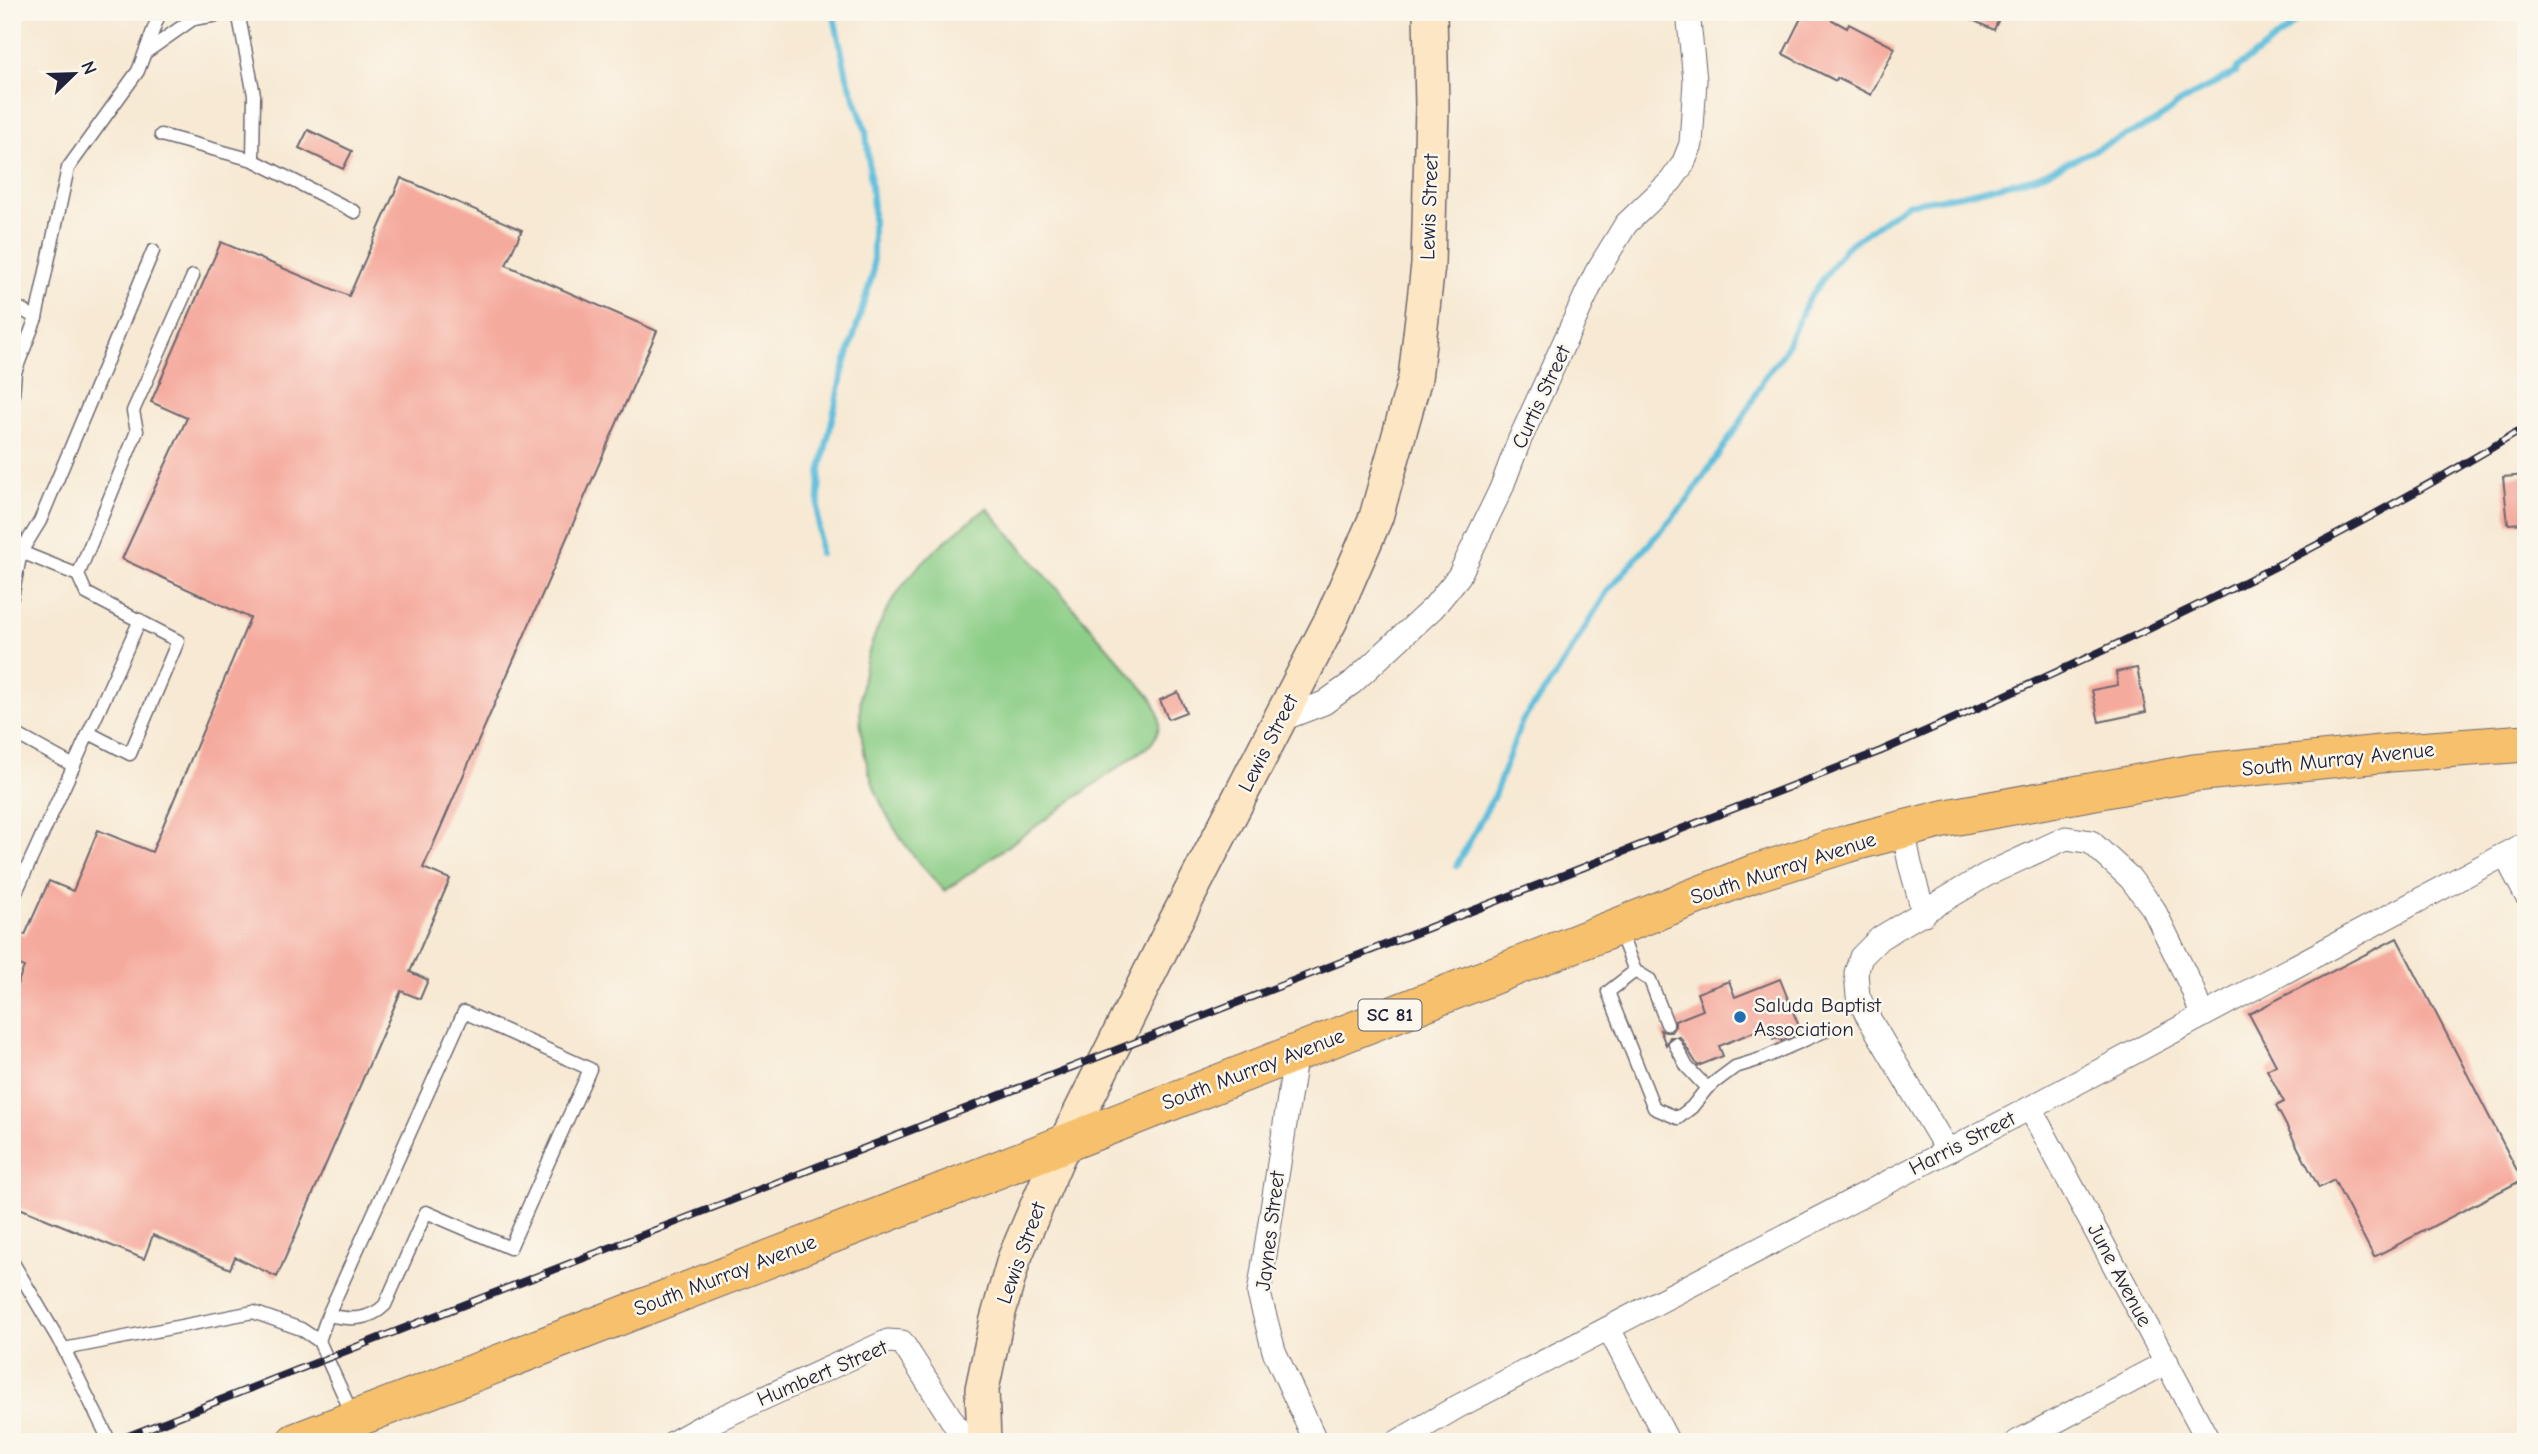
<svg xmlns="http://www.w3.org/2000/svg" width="2538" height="1454" viewBox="0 0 2538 1454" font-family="'Comic Neue',sans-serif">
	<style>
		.green { fill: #8cce87; stroke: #577861; stroke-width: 2 }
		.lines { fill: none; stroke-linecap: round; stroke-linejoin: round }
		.stream { stroke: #5dbedc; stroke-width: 6 }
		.building { fill: #f5aa9e }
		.lane-casing { stroke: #6d6870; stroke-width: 15 }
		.street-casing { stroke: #6d6870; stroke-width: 25 }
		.secondary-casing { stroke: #6d6870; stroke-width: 36 }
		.primary-casing { stroke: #6d6870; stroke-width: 39 }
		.lane { stroke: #fff; stroke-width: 12 }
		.street { stroke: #fff; stroke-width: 23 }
		.secondary { stroke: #fce6c4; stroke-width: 33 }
		.primary { stroke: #f7c06c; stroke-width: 37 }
		.rail-casing { stroke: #22223b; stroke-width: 8 }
		.rail { stroke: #fbf7ec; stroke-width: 5; stroke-dasharray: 16; stroke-linecap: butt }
		.poi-dot { fill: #1f6fb2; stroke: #fbf7ec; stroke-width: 2.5 }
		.labels { text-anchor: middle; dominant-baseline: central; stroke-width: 5; stroke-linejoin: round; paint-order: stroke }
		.shield { fill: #fbf7ec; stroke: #636270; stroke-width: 2 }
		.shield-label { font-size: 19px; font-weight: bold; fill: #22223b }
		.street-label { font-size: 21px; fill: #22223b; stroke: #fbf7ec }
		.poi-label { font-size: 21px; fill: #22223b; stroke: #fbf7ec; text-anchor: start }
	</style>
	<rect width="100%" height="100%" fill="#fbf7ec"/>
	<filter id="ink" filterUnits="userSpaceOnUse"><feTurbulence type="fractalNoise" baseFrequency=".0143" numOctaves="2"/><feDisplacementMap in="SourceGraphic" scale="14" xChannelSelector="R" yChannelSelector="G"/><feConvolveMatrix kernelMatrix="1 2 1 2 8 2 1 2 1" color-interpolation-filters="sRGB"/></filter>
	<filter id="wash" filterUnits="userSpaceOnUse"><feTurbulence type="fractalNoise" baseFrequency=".00686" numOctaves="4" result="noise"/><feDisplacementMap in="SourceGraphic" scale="28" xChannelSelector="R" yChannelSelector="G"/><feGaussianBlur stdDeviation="1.57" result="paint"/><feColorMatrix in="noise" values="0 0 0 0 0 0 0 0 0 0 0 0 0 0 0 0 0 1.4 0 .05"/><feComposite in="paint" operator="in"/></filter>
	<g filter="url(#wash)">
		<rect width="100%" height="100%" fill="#f7e9d3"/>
		<path class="green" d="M987,508l163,188c11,18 14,30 1,48l-206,147c-11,-12 -22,-23 -32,-36 -63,-81 -73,-182 -12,-267 23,-32 55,-57 86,-80z"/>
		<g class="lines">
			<g class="stream">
				<polyline points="820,554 818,516 820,473 843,371 873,273 873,207 866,131 847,76 833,12"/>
				<polyline points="1456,866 1494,796 1522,721 1556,675 1608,590 1687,501 1743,418 1764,378 1783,354 1808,300 1846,247 1907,204 1961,195 2036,177 2157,121 2179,103 2235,73 2237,68 2287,31 2303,12"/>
			</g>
		</g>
		<g id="blocks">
			<g class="building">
				<polygon points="1804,12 1818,12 1847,28 1849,24 1895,48 1871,95 1837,78 1836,81 1783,54"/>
				<polygon points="1955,12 2002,12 1994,30"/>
				<polygon points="308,130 352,151 343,169 299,148"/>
				<polygon points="401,178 522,230 506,265 657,331 423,868 450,879 410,972 428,980 420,999 401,991 277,1277 235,1257 230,1269 153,1235 144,1259 12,1205 12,997 24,967 12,961 12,929 25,935 49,881 73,891 98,830 152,852 250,618 122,559 187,418 151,402 221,242 349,296"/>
				<polygon points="2526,475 2526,523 2508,524 2503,477"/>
				<polygon points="2137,668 2146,712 2099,722 2092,690 2118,685 2116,672"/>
				<polygon points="1178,692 1186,712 1168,719 1160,700"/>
				<polygon points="2397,938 2522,1180 2374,1257 2334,1180 2319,1188 2276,1106 2284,1102 2267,1070 2276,1065 2249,1014"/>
				<polygon points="1780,979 1800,1029 1794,1031 1795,1035 1781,1041 1779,1037 1773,1039 1768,1026 1719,1046 1723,1056 1698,1066 1680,1037 1670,1037 1666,1045 1660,1030 1665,1032 1671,1032 1675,1026 1675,1021 1703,1010 1697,993 1729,981 1735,997"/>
			</g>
		</g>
	</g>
	<g filter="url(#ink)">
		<use href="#blocks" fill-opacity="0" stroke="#6d6870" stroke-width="2"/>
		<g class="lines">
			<defs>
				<g id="lane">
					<polyline points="238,12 254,95 253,160"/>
					<polyline points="146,52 193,19 237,12"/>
					<polyline points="161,135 253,160 355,212"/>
					<polyline points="12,304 36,318"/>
					<polyline points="12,407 15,372 36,318 68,168 138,71 160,12"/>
					<polyline points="12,528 21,552 78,575 86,593 178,641 130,754 89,733"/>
					<polyline points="78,575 137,431 133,411 193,276"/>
					<polyline points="12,597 21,552 40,521 153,251"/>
					<polyline points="12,732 74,766"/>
					<polyline points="12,901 140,620"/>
					<polyline points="1619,930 1635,971 1608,992 1654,1108 1678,1118 1692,1107 1707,1088 1735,1067 1761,1059 1825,1031"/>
					<polyline points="1635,971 1650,980 1667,1024"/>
					<polyline points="1675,1044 1687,1067 1707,1088"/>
					<polyline points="12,1261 64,1349 110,1442"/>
					<path d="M319,1341l9,-26 136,-303 126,57 -80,179 -84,-36 -41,93c-16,16 -36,15 -57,10"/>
					<polyline points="64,1349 253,1312 301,1329 319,1341 354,1418"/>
				</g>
				<g id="street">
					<polyline points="1280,720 1324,703 1352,683 1433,608 1459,576 1501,489 1519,441 1596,273 1626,224 1671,181 1683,164 1691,144 1695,80 1688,12"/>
					<polyline points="1903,829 1910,864 1924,914"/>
					<polyline points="2505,855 2526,895"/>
					<polyline points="1296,1052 1259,1294 1274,1351 1316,1442"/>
					<polyline points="2030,1108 2209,1442"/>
					<polyline points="1947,1150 1867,1015 1858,996 1856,973 1861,957 1880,938 1986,875 2066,838 2091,842 2130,878 2153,908 2192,988 2202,1016"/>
					<polyline points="1609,1329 1668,1442"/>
					<polyline points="674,1442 703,1426 888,1341 902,1342 966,1442"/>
					<polyline points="1397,1442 1457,1407 2030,1108 2526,843"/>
					<polyline points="2017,1442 2167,1362"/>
				</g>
				<polyline id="secondary" points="984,1442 982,1389 996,1323 1014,1259 1057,1159 1173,926 1331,620 1376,517 1415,378 1428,265 1432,107 1430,12"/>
				<polyline id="primary" points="295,1442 872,1219 1755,873 1850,843 1947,818 2194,773 2390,753 2526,743"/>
			</defs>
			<use href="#lane" class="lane-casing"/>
			<use href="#street" class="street-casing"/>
			<use href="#secondary" class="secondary-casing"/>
			<use href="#primary" class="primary-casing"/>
			<use href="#lane" class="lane"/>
			<use href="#street" class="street"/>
			<use href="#secondary" class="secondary"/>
			<use href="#primary" class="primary"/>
			<defs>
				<path id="rail" d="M113,1442l1768,-691c220,-97 439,-198 645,-324"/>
			</defs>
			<use href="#rail" class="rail-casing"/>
			<use href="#rail" class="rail"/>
		</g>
	</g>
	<circle class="poi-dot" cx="1740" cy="1017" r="7"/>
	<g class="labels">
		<rect class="shield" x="1358.5" y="999.5" width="63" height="31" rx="5"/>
		<g class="shield-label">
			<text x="1390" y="1015">SC 81</text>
		</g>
		<g class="street-label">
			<text transform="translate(1429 207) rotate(-88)">Lewis Street</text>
			<text transform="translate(1541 397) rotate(-65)">Curtis Street</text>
			<text transform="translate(1268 743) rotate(-63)">Lewis Street</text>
			<text transform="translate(2338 759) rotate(-6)">South Murray Avenue</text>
			<text transform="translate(1783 868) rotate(-18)">South Murray Avenue</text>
			<text transform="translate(1253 1069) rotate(-21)">South Murray Avenue</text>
			<text transform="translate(1962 1143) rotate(-27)">Harris Street</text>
			<text transform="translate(1270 1231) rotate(-83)">Jaynes Street</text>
			<text transform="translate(1021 1253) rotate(-70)">Lewis Street</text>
			<text transform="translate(725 1275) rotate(-21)">South Murray Avenue</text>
			<text transform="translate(2120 1275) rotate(62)">June Avenue</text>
			<text transform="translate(822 1373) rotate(-23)">Humbert Street</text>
		</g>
		<g class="poi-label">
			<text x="1754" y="1005">Saluda Baptist<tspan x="1754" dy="24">Association</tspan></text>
		</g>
	</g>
	<rect width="2538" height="1454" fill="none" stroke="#fbf7ec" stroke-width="42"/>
	<g transform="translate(74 74) rotate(67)" stroke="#fbf7ec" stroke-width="5" paint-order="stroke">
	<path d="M0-5L12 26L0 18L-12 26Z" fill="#22223b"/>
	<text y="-10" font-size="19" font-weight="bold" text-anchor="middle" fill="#22223b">N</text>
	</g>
</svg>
